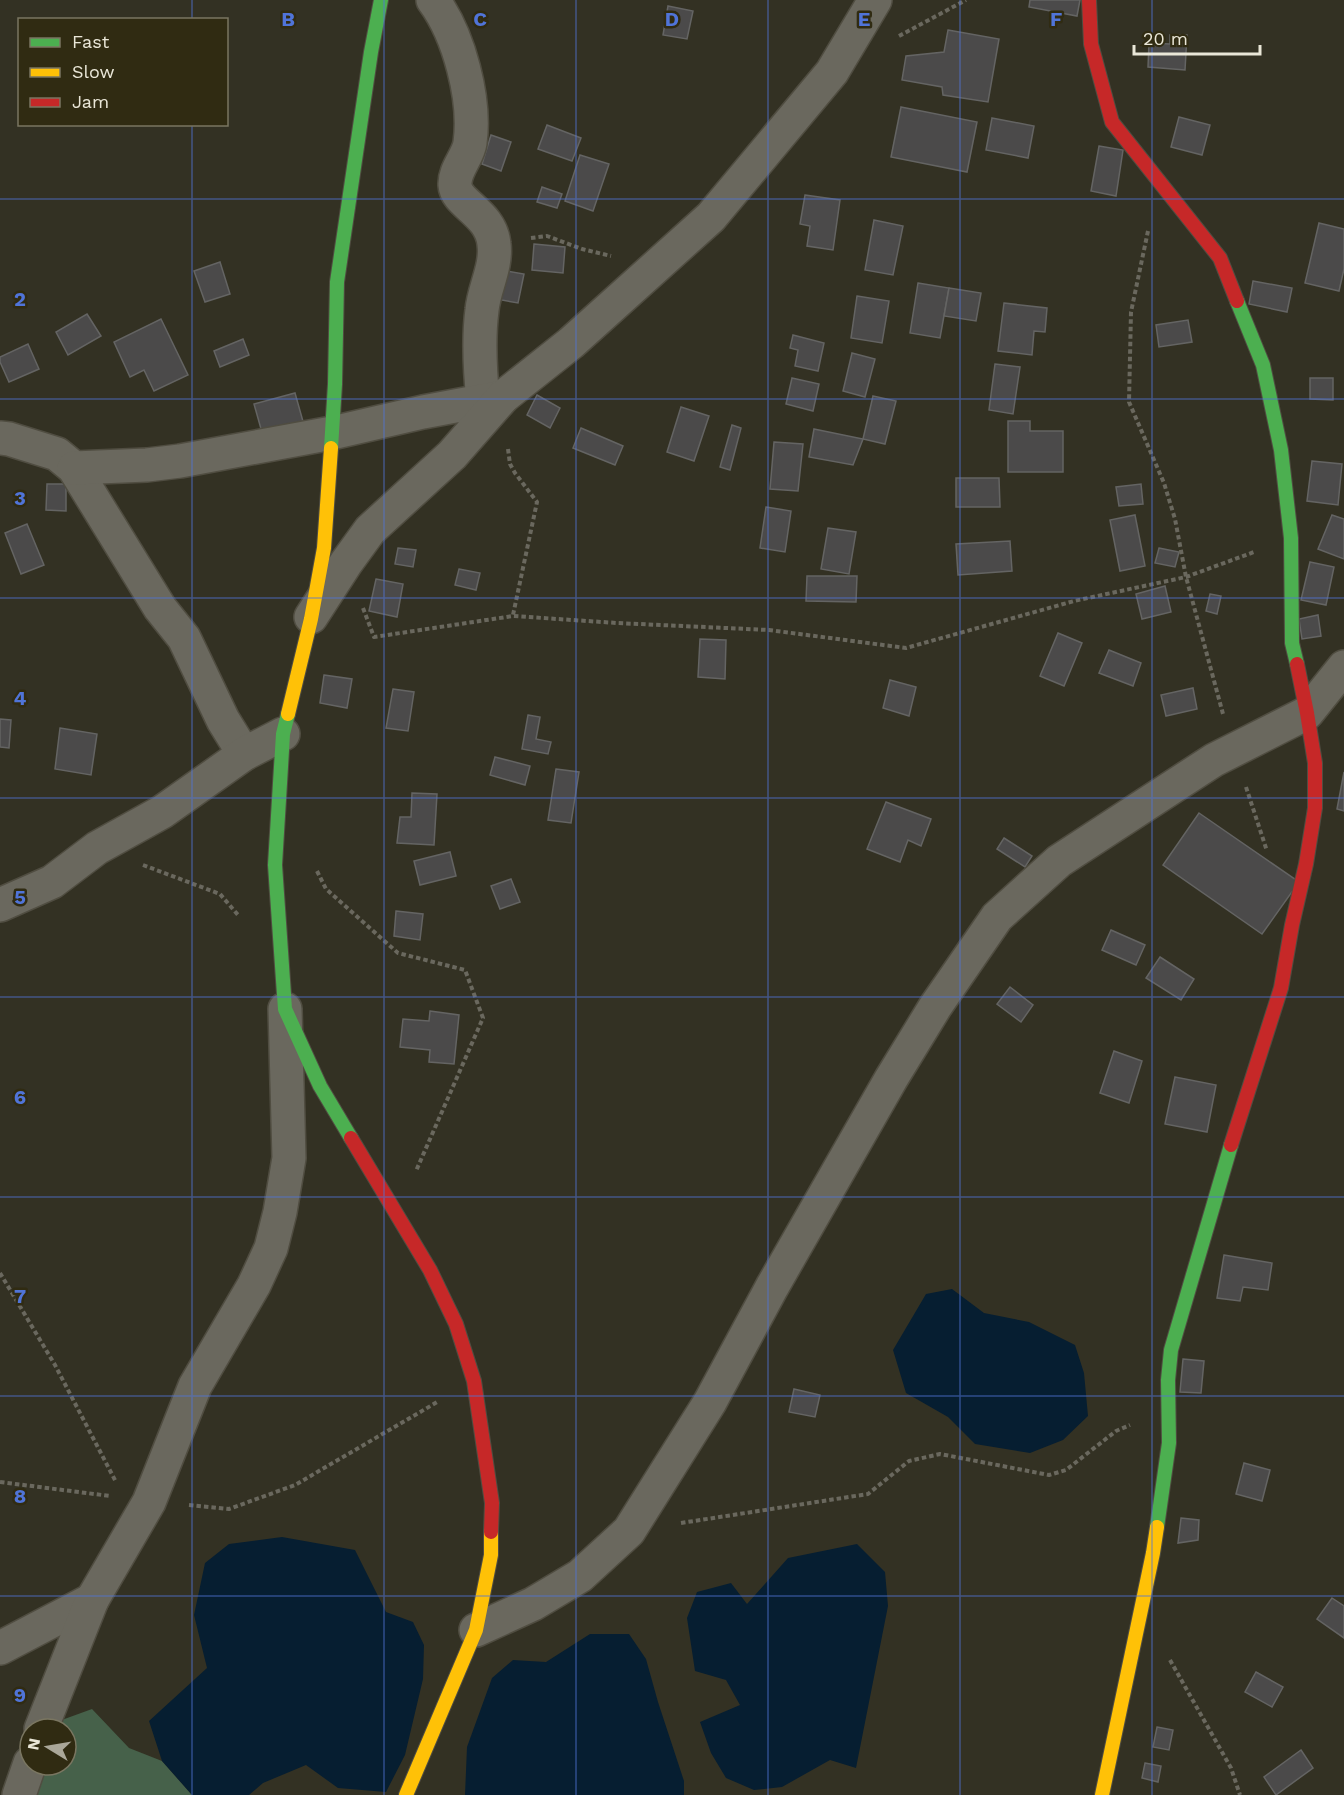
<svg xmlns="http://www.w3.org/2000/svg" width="1344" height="1795" viewBox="0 0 1344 1795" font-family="'Work Sans',sans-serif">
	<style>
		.green { fill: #46614a }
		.water { fill: #061e31 }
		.building { fill: #4b4a4a; stroke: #646463; stroke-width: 1.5 }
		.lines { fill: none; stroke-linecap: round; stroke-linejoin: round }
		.street-casing { stroke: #504d41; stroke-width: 36 }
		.fast-casing { stroke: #504d41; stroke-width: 16 }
		.slow-casing { stroke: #504d41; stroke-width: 16 }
		.jam-casing { stroke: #504d41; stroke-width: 16 }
		.path { stroke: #6a685e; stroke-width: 4; stroke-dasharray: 4.5 3; stroke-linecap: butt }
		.street { stroke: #6a685e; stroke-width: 33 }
		.fast { stroke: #4caf50; stroke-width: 14 }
		.slow { stroke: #ffc107; stroke-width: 14 }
		.jam { stroke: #c62828; stroke-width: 14 }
		.grid { fill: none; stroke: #5074d8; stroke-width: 1.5; stroke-opacity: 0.55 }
		.grid-label { font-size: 20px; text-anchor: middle; font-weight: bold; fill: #5074d8; stroke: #302b12; stroke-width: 5; stroke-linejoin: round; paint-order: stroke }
	</style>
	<rect width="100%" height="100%" fill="#333123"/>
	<polygon class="green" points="92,1709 129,1748 162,1761 192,1795 25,1795 35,1765 66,1765 66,1729 47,1729 48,1725"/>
	<g class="water">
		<polygon points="952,1289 984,1313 1029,1322 1075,1345 1084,1373 1088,1416 1063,1440 1030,1453 975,1444 948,1417 906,1393 893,1350 926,1294"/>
		<polygon points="282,1537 355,1550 386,1612 413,1622 424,1645 423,1679 405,1755 386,1792 338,1788 306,1765 263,1783 249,1795 192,1795 162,1761 149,1721 207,1668 194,1615 205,1563 229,1544"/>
		<polygon points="857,1544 885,1572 888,1606 856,1768 830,1760 782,1787 754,1790 726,1778 711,1753 700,1722 740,1705 726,1680 695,1671 687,1618 697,1592 731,1583 747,1604 788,1558"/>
		<polygon points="590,1634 629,1634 646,1659 658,1702 684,1781 684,1795 465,1795 467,1747 492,1678 513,1660 546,1662"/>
	</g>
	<g class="building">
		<polygon points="1030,0 1080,0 1077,16 1029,7"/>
		<polygon points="668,6 693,11 687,39 663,35"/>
		<polygon points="948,30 999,39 988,102 943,95 942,87 902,80 906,56 944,52"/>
		<polygon points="1170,35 1187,35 1185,70 1148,67 1149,43 1170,44"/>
		<polygon points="901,107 977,122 967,172 891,157"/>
		<polygon points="1179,117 1210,125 1202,155 1171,147"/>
		<polygon points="992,118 1034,126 1028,158 986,150"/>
		<polygon points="547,125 581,138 572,161 538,149"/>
		<polygon points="491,135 511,142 501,171 482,164"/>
		<polygon points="1099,146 1123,150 1116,196 1091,191"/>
		<polygon points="580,155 609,164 593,211 565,201"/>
		<polygon points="542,187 562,194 557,208 537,202"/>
		<polygon points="805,195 840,200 833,250 807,246 810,226 800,224"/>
		<polygon points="874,220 903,226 893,275 865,270"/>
		<polygon points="1319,223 1344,229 1344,269 1339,291 1305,283"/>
		<polygon points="534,244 565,247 563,273 532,270"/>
		<polygon points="220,262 230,294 205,302 194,271"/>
		<polygon points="501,270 524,274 518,303 496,299"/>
		<polygon points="1253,281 1292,288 1287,312 1249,304"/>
		<polygon points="918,283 949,288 940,338 910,333"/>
		<polygon points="949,288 981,293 976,321 944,316"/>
		<polygon points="857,296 889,301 882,343 851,338"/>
		<polygon points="1004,303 1047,308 1045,332 1034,331 1032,355 998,351"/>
		<polygon points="87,314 101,336 68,355 56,332"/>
		<polygon points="161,319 188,375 154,391 144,370 130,377 114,342"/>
		<polygon points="1188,320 1192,342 1159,347 1156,325"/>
		<polygon points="793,335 824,343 818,371 795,366 798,350 790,348"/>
		<polygon points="243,339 249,355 220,367 214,351"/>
		<polygon points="28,344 39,369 9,382 0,362 0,357"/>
		<polygon points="852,353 875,359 865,397 843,391"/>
		<polygon points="995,364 1020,367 1013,414 989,410"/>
		<polygon points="792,378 819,384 813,411 786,404"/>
		<polygon points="1310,378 1333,378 1333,400 1310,399"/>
		<polygon points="295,393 304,425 263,436 254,404"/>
		<polygon points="537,395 560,408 550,428 527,415"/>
		<polygon points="873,396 896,401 885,444 863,439"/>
		<polygon points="681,407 709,416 694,461 667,452"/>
		<polygon points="1008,421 1030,421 1030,431 1063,431 1063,472 1008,472"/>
		<polygon points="732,425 741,428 730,470 720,467"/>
		<polygon points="581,428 623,446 615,465 573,448"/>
		<polygon points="814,429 863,439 853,465 809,457"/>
		<polygon points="774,442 803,444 798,491 770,489"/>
		<polygon points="1312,461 1342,464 1338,505 1307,501"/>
		<polygon points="956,478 999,478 1000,507 956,507"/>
		<polygon points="47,484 66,484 66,511 46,510"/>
		<polygon points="1141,484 1143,504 1119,506 1116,487"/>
		<polygon points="766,507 791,511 785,552 760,548"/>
		<polygon points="1135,515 1145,566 1120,571 1110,520"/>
		<polygon points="1332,515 1344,519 1344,559 1318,549"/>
		<polygon points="27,524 44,565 21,574 5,533"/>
		<polygon points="828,528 856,532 849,574 821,569"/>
		<polygon points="1010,541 1012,571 958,575 956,544"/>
		<polygon points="398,548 416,550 413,567 395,564"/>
		<polygon points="1159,548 1179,552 1175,567 1155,563"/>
		<polygon points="1310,562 1334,567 1326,605 1301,600"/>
		<polygon points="459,569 480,573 476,590 455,585"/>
		<polygon points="807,576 857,576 856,602 806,601"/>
		<polygon points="376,579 403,584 397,617 369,611"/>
		<polygon points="1165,586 1171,612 1142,619 1136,594"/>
		<polygon points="1210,594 1221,596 1217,614 1206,611"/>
		<polygon points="1318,615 1321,636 1302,639 1299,619"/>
		<polygon points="1058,633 1082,643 1064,686 1040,676"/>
		<polygon points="700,639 726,640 725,679 698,677"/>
		<polygon points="1109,650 1141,663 1133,686 1099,673"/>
		<polygon points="324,675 352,679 347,708 320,703"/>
		<polygon points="890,680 916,687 909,716 883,708"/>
		<polygon points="1193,688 1197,709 1166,716 1161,695"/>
		<polygon points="393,689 414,692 408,731 386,728"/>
		<polygon points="528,715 540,717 536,739 551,742 548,754 522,749"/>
		<polygon points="0,719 11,720 9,748 0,747"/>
		<polygon points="60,728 97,734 91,775 55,769"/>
		<polygon points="495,757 530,766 525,785 490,775"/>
		<polygon points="556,769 579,772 571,823 548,820"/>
		<polygon points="1344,772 1344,811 1337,809"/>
		<polygon points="412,793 437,794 434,845 397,843 400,817 411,817"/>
		<polygon points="886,802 931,819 921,846 908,840 900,862 867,849"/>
		<polygon points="1199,813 1299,882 1262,934 1163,865"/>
		<polygon points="1004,838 1032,856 1025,867 997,849"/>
		<polygon points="450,852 456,876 420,885 414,861"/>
		<polygon points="511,879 520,902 500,909 491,886"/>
		<polygon points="396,911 423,914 420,940 394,936"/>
		<polygon points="1111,930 1145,945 1136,965 1102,950"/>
		<polygon points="1160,957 1194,979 1181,1000 1146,978"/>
		<polygon points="1010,987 1033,1005 1021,1022 997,1004"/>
		<polygon points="430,1011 459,1015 454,1064 429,1062 430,1050 400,1047 403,1019 429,1021"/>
		<polygon points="1114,1051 1142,1061 1129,1103 1100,1093"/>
		<polygon points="1175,1077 1216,1085 1207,1132 1165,1124"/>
		<polygon points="1224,1255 1272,1263 1268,1290 1243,1287 1240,1301 1217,1298"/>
		<polygon points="1183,1359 1204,1361 1201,1393 1180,1392"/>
		<polygon points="794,1389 820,1395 815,1417 789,1412"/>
		<polygon points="1244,1463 1270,1470 1262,1501 1236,1494"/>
		<polygon points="1181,1518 1199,1520 1198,1540 1178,1543"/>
		<polygon points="1332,1598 1344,1606 1344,1638 1317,1619"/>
		<polygon points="1256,1672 1283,1687 1272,1707 1245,1692"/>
		<polygon points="1157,1727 1173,1730 1169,1750 1153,1747"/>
		<polygon points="1301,1750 1313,1768 1276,1795 1264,1777"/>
		<polygon points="1145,1763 1161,1766 1158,1782 1142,1778"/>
	</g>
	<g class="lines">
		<defs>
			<g id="street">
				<path d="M433,0c26,35 43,99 37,143 -2,14 -16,27 -15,42 1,19 36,28 39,59 3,23 -10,44 -12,66 -4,30 -2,61 1,91"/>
				<polyline points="0,438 9,439 57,454 74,468 160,608 184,638 223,720 244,754"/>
				<polyline points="74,468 147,465 180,461 332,433 423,412 503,397"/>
				<polyline points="311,617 346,563 370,530 452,455 503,397 571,343 711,217 832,72 875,0"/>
				<polyline points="0,905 52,882 97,848 162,812 244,754 283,734"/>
				<polyline points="476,1630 533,1604 580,1576 629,1531 710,1402 772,1287 891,1079 935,1007 997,917 1059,861 1214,760 1307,713 1344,667"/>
				<polyline points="0,1648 92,1600"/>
				<polyline points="41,1729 92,1600 149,1502 195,1386 254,1285 271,1248 280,1212 289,1158 285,1009"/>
				<polyline points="19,1795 30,1763"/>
			</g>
			<g id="fast">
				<polyline points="1237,301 1263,365 1281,450 1291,538 1292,643 1297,664"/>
				<polyline points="331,448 335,384 337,282 371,52 381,0"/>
				<polyline points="288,714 283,734 275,865 285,1009 320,1086 351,1138"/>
				<polyline points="1157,1527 1169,1443 1168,1380 1171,1350 1231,1145"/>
			</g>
			<g id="slow">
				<polyline points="288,714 311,619 324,548 331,448"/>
				<polyline points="406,1795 476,1630 491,1555 491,1532"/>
				<polyline points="1102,1795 1153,1553 1157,1527"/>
			</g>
			<g id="jam">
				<polyline points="1089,0 1091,44 1112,122 1220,258 1237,301"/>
				<polyline points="351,1138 430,1270 456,1324 474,1381 492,1503 491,1532"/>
				<polyline points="1231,1145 1281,988 1292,925 1306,864 1315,808 1315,763 1307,713 1297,664"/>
			</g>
		</defs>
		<use href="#street" class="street-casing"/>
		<use href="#fast" class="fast-casing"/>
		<use href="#slow" class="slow-casing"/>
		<use href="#jam" class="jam-casing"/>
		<g class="path">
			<polyline points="899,36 966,0"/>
			<polyline points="1148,231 1131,312 1129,402 1164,483 1175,519 1186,577 1223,714"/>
			<polyline points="531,238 547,236 582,249 611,256"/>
			<polyline points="508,449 510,464 515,473 537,502 513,615"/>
			<polyline points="363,608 374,637 513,616 617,623 769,630 906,648 1074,601 1186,577 1254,552"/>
			<polyline points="1246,787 1267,851"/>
			<polyline points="143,865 220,894 238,915"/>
			<polyline points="317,871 326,889 398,953 465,970 483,1018 416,1171"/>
			<polyline points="0,1273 55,1365 116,1482"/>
			<polyline points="0,1482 110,1496"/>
			<polyline points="189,1505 229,1509 295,1485 439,1401"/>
			<polyline points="681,1523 868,1494 909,1461 940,1454 1049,1475 1066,1470 1116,1431 1130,1425"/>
			<polyline points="1170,1660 1231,1768 1240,1795"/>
		</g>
		<use href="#street" class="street"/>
		<use href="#fast" class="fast"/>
		<use href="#slow" class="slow"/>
		<use href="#jam" class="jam"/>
	</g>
	<path class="grid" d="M192,0v20M384,0v1795M576,0v1795M768,0v1795M960,0v1795M1152,0v1795M192,124v1671M0,199h1344M0,399h1344M0,598h1344M0,798h1344M0,997h1344M0,1197h1344M0,1396h1344M0,1596h1344"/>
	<g class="grid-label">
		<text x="288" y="26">B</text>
		<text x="480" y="26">C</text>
		<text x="672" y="26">D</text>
		<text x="864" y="26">E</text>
		<text x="1056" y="26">F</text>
		<text x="20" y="306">2</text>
		<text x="20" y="505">3</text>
		<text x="20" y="705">4</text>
		<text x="20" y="904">5</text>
		<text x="20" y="1104">6</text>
		<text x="20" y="1303">7</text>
		<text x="20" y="1503">8</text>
		<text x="20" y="1702">9</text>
	</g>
	<rect x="18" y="18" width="210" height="108" fill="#302b12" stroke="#7a7661" stroke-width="1.5"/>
	<rect x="30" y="38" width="30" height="9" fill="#4caf50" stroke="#7a7661" stroke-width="1.5"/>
	<text x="72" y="48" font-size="18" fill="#eae7d8">Fast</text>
	<rect x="30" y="68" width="30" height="9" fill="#ffc107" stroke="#7a7661" stroke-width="1.5"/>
	<text x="72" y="78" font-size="18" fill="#eae7d8">Slow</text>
	<rect x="30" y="98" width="30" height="9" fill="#c62828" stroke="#7a7661" stroke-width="1.5"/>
	<text x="72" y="108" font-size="18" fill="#eae7d8">Jam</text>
	<g transform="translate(48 1747) rotate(281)"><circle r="28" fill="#302b12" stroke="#7a7661" stroke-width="1.5"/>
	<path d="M0-4.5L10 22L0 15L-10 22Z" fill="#aaa799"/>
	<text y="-9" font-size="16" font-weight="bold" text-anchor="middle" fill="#eae7d8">N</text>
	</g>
	<path d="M1134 45v9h126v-9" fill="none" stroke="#eae7d8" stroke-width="3"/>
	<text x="1143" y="45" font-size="18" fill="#eae7d8" stroke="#302b12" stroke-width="4.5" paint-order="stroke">20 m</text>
</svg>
